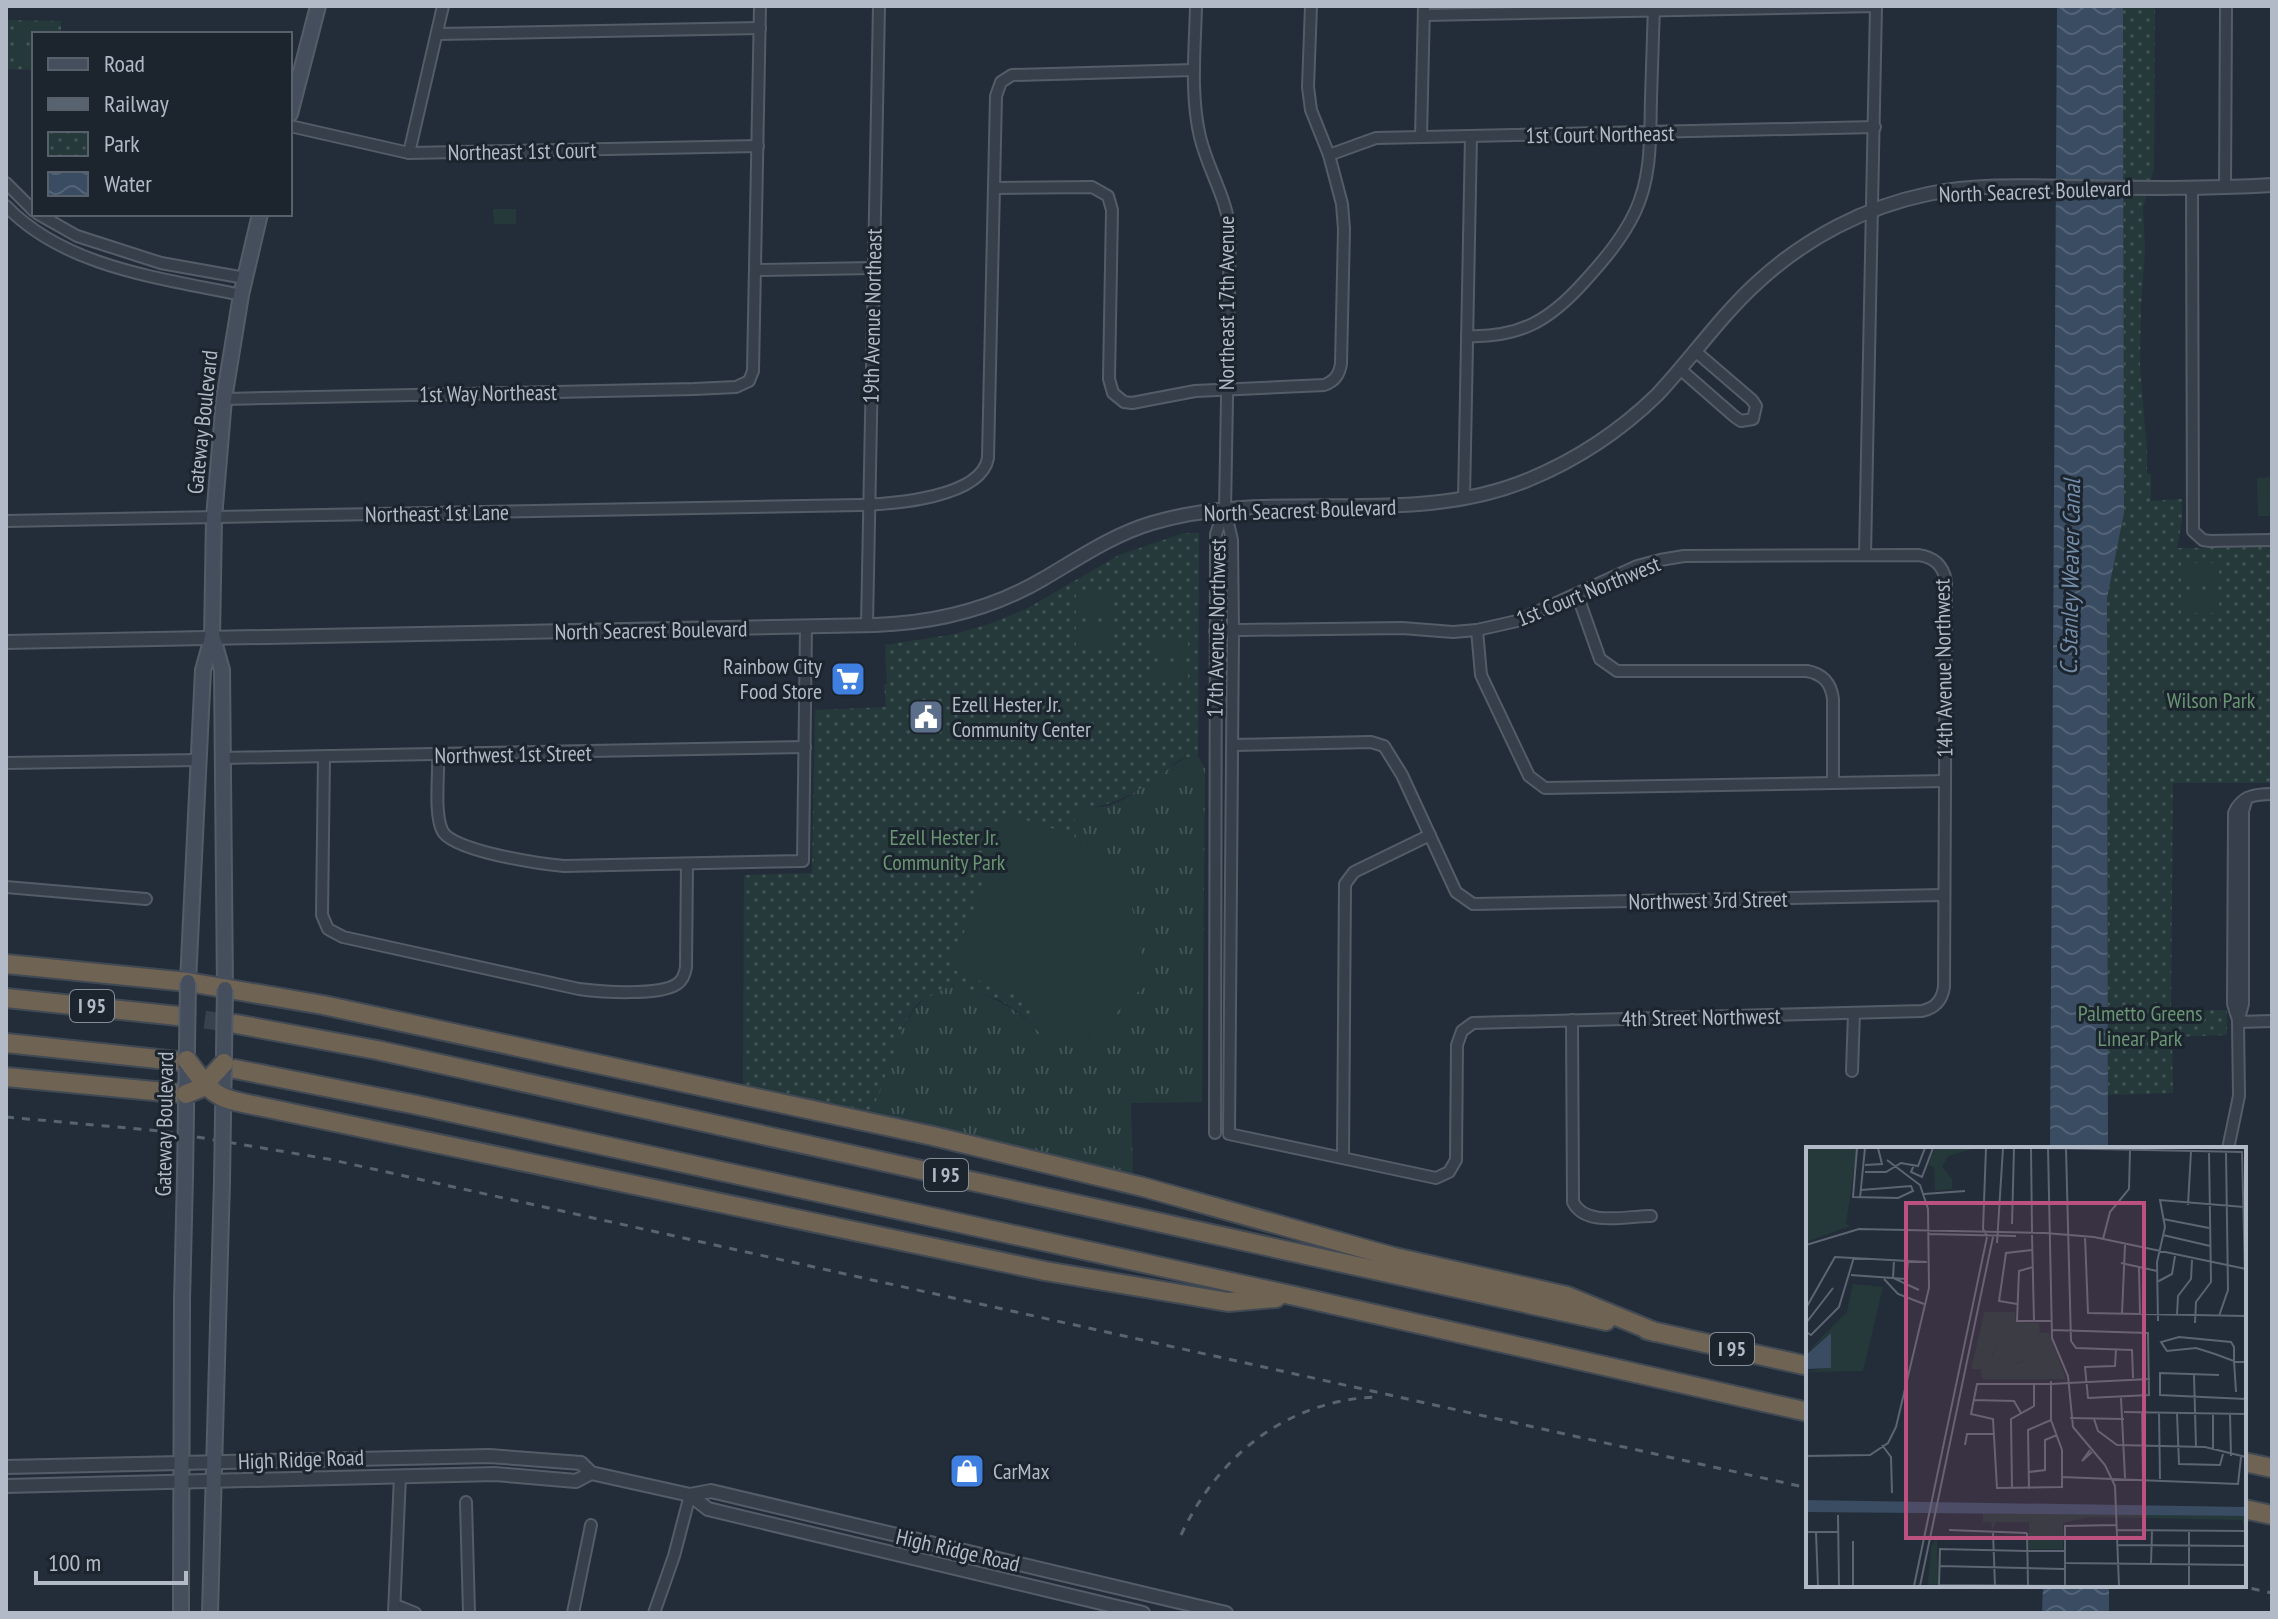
<svg xmlns="http://www.w3.org/2000/svg" width="2278" height="1619" viewBox="0 0 2278 1619" font-family="'PT Sans Narrow',sans-serif">
	<style>
		.grass { fill: url(#grass-tufts) }
		.park { fill: url(#park-dots) }
		.garden { fill: #25393a }
		.water { fill: url(#water-waves) }
		.lines { fill: none; stroke-linecap: round; stroke-linejoin: round }
		.motorway-tunnel { stroke: #38424e; stroke-width: 18; stroke-dasharray: 18 9; stroke-linecap: butt }
		.minor-casing { stroke: #545d67; stroke-width: 14 }
		.tertiary-casing { stroke: #545d67; stroke-width: 16 }
		.secondary-casing { stroke: #545d67; stroke-width: 18 }
		.motorway-casing { stroke: #414a54; stroke-width: 22 }
		.minor { stroke: #363f4a; stroke-width: 10 }
		.tertiary { stroke: #363f4a; stroke-width: 12 }
		.secondary { stroke: #454e5c; stroke-width: 14 }
		.motorway { stroke: #6f6354; stroke-width: 18 }
		.rail { stroke: #586370; stroke-width: 3; stroke-dasharray: 8 8; stroke-linecap: butt }
		.secondary-bridge-casing { stroke: #545d67; stroke-width: 18; stroke-linecap: butt }
		.motorway-bridge-casing { stroke: #414a54; stroke-width: 22; stroke-linecap: butt }
		.secondary-bridge { stroke: #454e5c; stroke-width: 14 }
		.motorway-bridge { stroke: #6f6354; stroke-width: 18 }
		.labels { text-anchor: middle; dominant-baseline: central; stroke-width: 6; stroke-linejoin: round; paint-order: stroke }
		.shield { fill: #1c242e; stroke: #848d98; stroke-width: 2 }
		.shield-label { font-size: 20px; font-weight: bold; fill: #b1bac6 }
		.street-label { font-size: 22px; fill: #b1bac6; stroke: #1c242e }
		.poi-label { font-size: 22px; fill: #b1bac6; stroke: #1c242e; text-anchor: start }
		.park-label { font-size: 22px; fill: #699572; stroke: #1c242e }
		.water-label { font-size: 24px; font-style: italic; fill: #738ca8; stroke: #1c242e }
		.inset-road { fill: none; stroke: #5c6571; stroke-width: 2 }
		.view { fill: #bc5180; fill-opacity: 0.15; stroke: #bc5180; stroke-width: 4 }
		.inset-edge { fill: none; stroke: #b1bac6; stroke-width: 4 }
	</style>
	<defs>
		<pattern id="grass-tufts" width="24" height="20" patternUnits="userSpaceOnUse" patternTransform="scale(2)"><rect width="24" height="20" fill="#25393a"/><path d="M3 7l-1-3M5 7V3M7 7l1-3M15 17l-1-3M17 17v-4M19 17l1-3" fill="none" stroke="#425455"/></pattern>
		<pattern id="park-dots" width="8" height="8" patternUnits="userSpaceOnUse" patternTransform="scale(2)"><rect width="8" height="8" fill="#25393a"/><path d="M2 2h.1M6 6h.1" fill="none" stroke="#425455" stroke-width="1.8" stroke-linecap="round"/></pattern>
		<pattern id="water-waves" width="16" height="10" patternUnits="userSpaceOnUse" patternTransform="scale(2)"><rect width="16" height="10" fill="#394c62"/><path d="M0 5q4-4 8 0t8 0" fill="none" stroke="#536477"/></pattern>
	</defs>
	<rect width="100%" height="100%" fill="#232d39"/>
	<path class="grass" d="M1186,757h12l7,11 -3,334 -71,1 2,72 -83,-22 -178,-41c14,-39 31,-120 79,-126 7,-1 17,4 24,6 31,10 44,20 67,43l58,-182 -25,-15 -1,-28 34,-4 15,-6z"/>
	<g class="park">
		<polygon points="2123,6 2155,6 2154,168 2143,208 2145,250 2141,308 2140,367 2147,450 2147,473 2151,474 2151,501 2182,499 2182,521 2177,548 2272,547 2272,783 2173,783 2171,1011 2227,1010 2227,1035 2172,1037 2173,1093 2108,1095 2107,598 2124,513"/>
		<polygon points="6,20 61,21 61,34 34,34 34,70 6,69"/>
		<path d="M1184,533h15l-1,224h-12l-7,3c-33,28 -61,46 -105,51l2,27c8,5 19,10 26,17 33,32 36,85 45,128l-56,54 -25,3 -24,-5 -22,-22 -20,-13 -47,-15 -11,5 -23,12 -7,9 -8,14 -32,87 -129,-27 1,-210 68,-2 3,-163 71,-3 -2,-23h3l-2,-39 70,-11 37,-11 34,-14 93,-54z"/>
	</g>
	<g class="garden">
		<polygon points="16,26 51,26 51,34 34,34 34,42 15,42"/>
		<rect x="15" y="48" width="19" height="16"/>
		<polygon points="493,209 516,209 516,224 494,224"/>
		<polygon points="2272,477 2272,516 2258,516 2257,478"/>
		<rect x="2181" y="563" width="38" height="23"/>
		<rect x="2181" y="590" width="38" height="23"/>
		<rect x="1076" y="594" width="36" height="23"/>
		<rect x="1076" y="623" width="36" height="23"/>
		<rect x="1152" y="639" width="36" height="16"/>
		<rect x="1153" y="664" width="35" height="16"/>
		<path d="M1005,815c40,10 89,22 113,59 18,28 22,77 29,109l-56,54 -25,3 -24,-5 -20,-38 -65,-25 -4,-13 21,-50z"/>
	</g>
	<g class="water">
		<polygon points="2057,6 2123,6 2124,513 2107,598 2108,1149 2050,1149"/>
		<polygon points="2043,1585 2109,1585 2109,1613 2042,1613"/>
	</g>
	<g class="lines">
		<polyline class="motorway-tunnel" points="178,1016 236,1024"/>
		<defs>
			<g id="minor">
				<path d="M1196,6c-1,43 -6,88 4,131 8,33 27,61 30,95l-5,278 7,30 1,90 -4,504 207,44 13,-6 7,-12 1,-115 5,-14 11,-8 449,-12c13,-3 20,-10 22,-24l2,-406c-3,-16 -12,-24 -28,-26l-234,1 -24,4 -23,6 -120,55 -40,9 -24,2 -51,-4 -161,2 -26,1"/>
				<polyline points="1424,15 1876,6 1865,555"/>
				<polyline points="437,34 760,28"/>
				<polyline points="290,126 409,153 758,146"/>
				<polyline points="1421,137 1424,6"/>
				<polyline points="409,153 443,6"/>
				<polyline points="1329,155 1376,138 1875,127"/>
				<polyline points="6,183 34,211"/>
				<path d="M994,188l98,-1 16,9 4,14 -3,169 4,14 11,9 8,1 63,-12 129,-6c11,-4 15,-10 17,-21l3,-135 -2,-25 -13,-49 -18,-45 -3,-23 3,-81"/>
				<polyline points="2192,188 2193,531 2203,540 2210,541 2272,540"/>
				<polyline points="2225,188 2226,6"/>
				<path d="M6,206c60,62 155,72 235,89"/>
				<polyline points="38,214 77,236 161,263 245,278"/>
				<polyline points="755,270 873,268"/>
				<path d="M1467,336c53,2 83,-16 117,-54 20,-22 38,-43 51,-70 17,-36 15,-75 16,-114 1,-31 2,-61 3,-92"/>
				<polyline points="1680,369 1735,417 1741,421 1753,419 1756,406 1752,400 1695,351"/>
				<polyline points="224,399 694,389 736,387 749,381 753,371 760,6"/>
				<polyline points="1464,499 1471,136"/>
				<path d="M6,521l854,-16c32,-1 121,-7 128,-47l8,-362 5,-14 11,-7 182,-5"/>
				<path d="M1577,594l23,65 17,12h190c16,3 24,12 26,28v84"/>
				<polyline points="867,625 879,6"/>
				<polyline points="1477,630 1481,675 1529,776 1545,788 1945,781"/>
				<polyline points="1232,745 1371,742 1384,746 1402,775 1456,892 1473,904 1944,895"/>
				<path d="M438,756c1,20 -4,56 4,74 8,21 99,34 122,36l239,-5 3,-234"/>
				<path d="M324,757l-2,158 6,14 15,8 236,52c22,3 81,7 98,-5 6,-4 8,-10 9,-17l1,-103"/>
				<polyline points="222,758 805,747"/>
				<polyline points="6,763 199,760"/>
				<polyline points="6,887 146,899"/>
				<path d="M1572,1020l1,182c12,25 54,14 78,14"/>
				<path d="M2238,1020l-5,-16 1,-191c7,-17 21,-19 38,-19"/>
				<polyline points="2238,1022 2272,1021"/>
				<polyline points="1852,1071 1854,1013"/>
				<polyline points="1215,1133 1216,534 1224,511"/>
				<polyline points="2228,1149 2239,1096 2238,1022 2243,1004 2243,811 2247,798"/>
				<polyline points="1343,1158 1345,884 1354,872 1430,835"/>
				<polyline points="466,1502 469,1613"/>
				<polyline points="395,1605 415,1613"/>
				<polyline points="394,1613 400,1476"/>
				<polyline points="573,1613 591,1525"/>
				<polyline points="654,1613 674,1556 690,1495"/>
			</g>
			<g id="tertiary">
				<path d="M6,642l869,-17c59,-2 117,-16 168,-46 36,-21 69,-44 109,-56 123,-37 258,7 378,-44 48,-20 90,-48 127,-84 35,-37 64,-80 102,-114 47,-43 106,-74 169,-87 47,-10 97,-8 145,-7 66,1 133,2 199,-2"/>
				<polyline points="6,1467 489,1456 581,1463 591,1473 690,1495 708,1509 1143,1613"/>
				<polyline points="6,1486 495,1474 576,1481 591,1473"/>
				<polyline points="690,1495 711,1491 1226,1613"/>
			</g>
			<g id="secondary">
				<polyline points="290,114 318,6"/>
				<polyline points="213,638 222,670 225,989"/>
				<polyline points="188,982 203,670 212,638 214,518 224,399 241,295 260,214"/>
				<polyline points="181,1613 182,1301 185,1176"/>
				<polyline points="210,1613 222,1181"/>
			</g>
			<g id="motorway">
				<polyline points="6,964 188,982 323,1005 933,1136 1143,1187 1394,1257 1567,1296 1655,1332"/>
				<polyline points="6,998 178,1016"/>
				<polyline points="236,1024 377,1050 1606,1321"/>
				<polyline points="6,1043 177,1061"/>
				<polyline points="235,1069 417,1105 1295,1296 1808,1412"/>
				<polyline points="6,1077 186,1094"/>
				<polyline points="258,1106 1045,1271 1228,1302 1276,1298"/>
				<polyline points="1647,1330 1808,1366"/>
				<polyline points="2244,1462 2272,1468"/>
				<polyline points="2244,1509 2272,1515"/>
			</g>
		</defs>
		<use href="#minor" class="minor-casing"/>
		<use href="#tertiary" class="tertiary-casing"/>
		<use href="#secondary" class="secondary-casing"/>
		<use href="#motorway" class="motorway-casing"/>
		<use href="#minor" class="minor"/>
		<use href="#tertiary" class="tertiary"/>
		<use href="#secondary" class="secondary"/>
		<use href="#motorway" class="motorway"/>
		<g class="rail">
			<polyline points="6,1117 161,1131 328,1159 1808,1488"/>
			<path d="M1181,1535c37,-79 105,-134 194,-138"/>
			<polyline points="2236,1585 2272,1593"/>
		</g>
		<defs>
			<g id="secondary-bridge">
				<polyline points="185,1176 188,982"/>
				<polyline points="222,1181 225,989"/>
			</g>
			<g id="motorway-bridge">
				<path d="M187,1060c26,35 27,38 71,46"/>
				<polyline points="186,1094 201,1088 224,1063"/>
			</g>
		</defs>
		<use href="#secondary-bridge" class="secondary-bridge-casing"/>
		<use href="#motorway-bridge" class="motorway-bridge-casing"/>
		<use href="#secondary-bridge" class="secondary-bridge"/>
		<use href="#motorway-bridge" class="motorway-bridge"/>
	</g>
	<defs>
		<symbol id="supermarket-square" viewBox="-11 -11 22 22"><rect x="-9" y="-9" width="18" height="18" rx="4" fill="#3f7fe0" stroke="#1c242e"/><path d="M-6-5.5h2.5l.6 2H6L4.5 2H-2.5L-4.4-4H-6ZM-1.5 3.2a1.3 1.3 0 1 0 .1 0ZM3 3.2a1.3 1.3 0 1 0 .1 0Z" fill="#fff"/></symbol>
		<symbol id="civic-square" viewBox="-11 -11 22 22"><rect x="-9" y="-9" width="18" height="18" rx="4" fill="#5c6f8a" stroke="#1c242e"/><path d="M-.6-6.5H3V-4.5H.6V-3L4-1V1h2V6H-6V1h2V-1L-.6-3ZM-1.2 2.5V6h2.4V2.5Z" fill="#fff"/></symbol>
		<symbol id="shop-square" viewBox="-11 -11 22 22"><rect x="-9" y="-9" width="18" height="18" rx="4" fill="#3f7fe0" stroke="#1c242e"/><path d="M-5-2.5h2.3a2.7 3.5 0 0 1 5.4 0H5L5.5 6h-11ZM-1.5-2.5h3a1.5 2.3 0 0 0-3 0Z" fill="#fff"/></symbol>
	</defs>
	<g fill-rule="evenodd">
		<use href="#supermarket-square" x="828" y="659" width="40" height="40"/>
		<use href="#civic-square" x="906" y="697" width="40" height="40"/>
		<use href="#shop-square" x="947" y="1451" width="40" height="40"/>
	</g>
	<g class="labels">
		<g class="shield">
			<rect x="70" y="990" width="44" height="32" rx="6"/>
			<rect x="924" y="1159" width="44" height="32" rx="6"/>
			<rect x="1710" y="1333" width="44" height="32" rx="6"/>
		</g>
		<g class="shield-label">
			<text x="92" y="1006">I 95</text>
			<text x="946" y="1175">I 95</text>
			<text x="1732" y="1349">I 95</text>
		</g>
		<g class="street-label">
			<text transform="translate(1600 134) rotate(-1)">1st Court Northeast</text>
			<text transform="translate(522 151) rotate(-1)">Northeast 1st Court</text>
			<text transform="translate(2035 191) rotate(-2)">North Seacrest Boulevard</text>
			<text transform="translate(1226 303) rotate(-90)">Northeast 17th Avenue</text>
			<text transform="translate(872 316) rotate(-89)">19th Avenue Northeast</text>
			<text transform="translate(488 393) rotate(-1)">1st Way Northeast</text>
			<text transform="translate(202 422) rotate(-84)">Gateway Boulevard</text>
			<text transform="translate(1300 510) rotate(-2)">North Seacrest Boulevard</text>
			<text transform="translate(437 513) rotate(-1)">Northeast 1st Lane</text>
			<text transform="translate(1588 591) rotate(-22)">1st Court Northwest</text>
			<text transform="translate(1216 628) rotate(-89)">17th Avenue Northwest</text>
			<text transform="translate(651 630) rotate(-1)">North Seacrest Boulevard</text>
			<text transform="translate(1943 668) rotate(-91)">14th Avenue Northwest</text>
			<text transform="translate(513 754) rotate(-1)">Northwest 1st Street</text>
			<text transform="translate(1708 900) rotate(-1)">Northwest 3rd Street</text>
			<text transform="translate(1701 1017) rotate(-1)">4th Street Northwest</text>
			<text transform="translate(164 1124) rotate(-89)">Gateway Boulevard</text>
			<text transform="translate(301 1459) rotate(-2)">High Ridge Road</text>
			<text transform="translate(958 1550) rotate(13)">High Ridge Road</text>
		</g>
		<g class="poi-label">
			<text x="822" y="666" text-anchor="end">Rainbow City<tspan x="822" dy="25">Food Store</tspan></text>
			<text x="952" y="704">Ezell Hester Jr.<tspan x="952" dy="25">Community Center</tspan></text>
			<text x="993" y="1471">CarMax</text>
		</g>
		<g class="park-label">
			<text x="2211" y="700">Wilson Park</text>
			<text x="944" y="837">Ezell Hester Jr.<tspan x="944" dy="25">Community Park</tspan></text>
			<text x="2140" y="1013">Palmetto Greens<tspan x="2140" dy="25">Linear Park</tspan></text>
		</g>
		<g class="water-label">
			<text transform="translate(2070 577) rotate(-89)">C. Stanley Weaver Canal</text>
		</g>
	</g>
	<g transform="translate(1806 1147)">
		<rect width="440" height="440" fill="#232d39"/>
		<path d="M174,184l18,10 -6,15 7,15 26,-10 7,18h-50l-1,-10h-10z" fill="#25393a"/>
		<path d="M0,1h51l-11,76 4,2 -44,16zM129,1h41l-28,8 -6,11 10,12v10l-17,2 -1,-24 -6,-2zM47,137l30,3 -20,84 -57,1 25,-5v-34l-25,20 41,-41z" fill="#25393a"/>
		<path d="M178,165h31l1,10 23,1 1,10h9l17,46h-34l-8,-18 -25,10 -8,-11 7,-19 -18,-10zM177,366l263,3v23l-4,-19 -152,-3 -27,6v26h-34v-27h-33l-4,8 -1,-8h-8zM131,391l1,48h-10l3,-39z" fill="#25393a"/>
		<path d="M197,196l21,8 -9,16 -16,4 -8,-11z" fill="#25393a"/>
		<path d="M25,186v35l-25,1v-14zM0,353l440,7v9l-440,-4z" fill="#394c62"/>
		<path class="inset-road" d="M51,1l-4,49 45,1 15,-7 -2,-5 -50,4M180,1l-3,81 4,7M225,1l1,84M242,1l194,4 4,164 -158,-3 -3,-77M242,1l4,190 16,38 5,51 32,38 10,21 4,100M260,2l5,192 5,7 56,2 1,28M59,18l17,-1 -4,-16M108,18l-3,7 11,5 11,-29M59,25h21l15,-9 17,3 7,-18M118,47l41,-3M54,51l5,-50M382,58l3,-54M357,72l46,9M206,77l2,-76M122,87l88,2M226,88l2,86M357,88l47,11M297,92l7,-27 19,-23 1,-39M191,96l6,-95M0,98l53,-16 186,4 49,4 152,32M88,113l-1,18 26,12M315,116l36,8M227,120l-14,4 -2,50h35M333,120l1,47M45,128l55,4M78,132l14,15 26,10M351,135l15,-8 3,-18M99,145l3,-31M211,157l-18,-3 7,-48 26,-3M0,161l29,-51 92,5M316,167l3,-69M371,168l1,-19 13,-17 1,-19M413,169l9,-26 -2,-138M352,174l-1,-59 8,-35 -5,-27 84,7M0,176l27,-35M389,176l1,-21 15,-20 -2,-131M246,183l96,3 1,62 -61,3 -3,-31 30,-1 1,-17M0,185l5,3 28,-28 15,-50M388,228l2,72M413,228l-59,-2v22l86,4M245,234v39l11,30v37l-65,1 -4,-69 -22,-5 6,-30h74l18,-1M262,236l82,-4M430,245l-2,-31v-14l-3,-5 -52,-5 -18,5 6,9 29,-3 19,6 19,7 1,1h11M315,251l4,80M167,253l41,1 7,12M318,265l122,2M336,265l1,67M353,265l1,67M371,266l2,51 41,1 3,-11M407,266v36M424,267l1,42M264,271l54,1M288,272l4,12 19,14 88,2 41,10M76,298l9,12 1,36M159,298l2,-11h27M284,303l-8,11 10,-9M0,309l64,-1 18,-12 8,-16 33,-139 -1,-79 -8,-24 -33,-25M223,325l16,-2v-30l12,-5M256,330l176,7 3,-27M206,342l-1,-70 23,-13v-22M223,342l-1,-59 23,-10M32,368l1,71M143,383l78,3M310,383l130,1M0,385h32M10,385l2,54M187,385l2,54M221,386l1,52M311,398l129,1M221,404h37M258,416l182,2M345,417l1,-34M133,419l125,3M133,438l141,1M133,438l1,-36 87,2M47,439v-45M108,439l73,-349M114,439l73,-349M259,439v-60l51,-1M383,439v-55"/>
		<path class="view" d="M100,56h238v335h-238z"/>
		<rect width="440" height="440" class="inset-edge"/>
	</g>
	<rect width="2278" height="1619" fill="none" stroke="#b1bac6" stroke-width="16"/>
	<rect x="32" y="32" width="260" height="184" fill="#1c242e" stroke="#58606b" stroke-width="2"/>
	<rect x="48" y="58" width="40" height="12" fill="#454e5c" stroke="#58606b" stroke-width="2"/>
	<text x="104" y="72" font-size="24" fill="#b1bac6">Road</text>
	<rect x="48" y="98" width="40" height="12" fill="#586370" stroke="#58606b" stroke-width="2"/>
	<text x="104" y="112" font-size="24" fill="#b1bac6">Railway</text>
	<rect x="48" y="132" width="40" height="24" fill="url(#park-dots)" stroke="#58606b" stroke-width="2"/>
	<text x="104" y="152" font-size="24" fill="#b1bac6">Park</text>
	<rect x="48" y="172" width="40" height="24" fill="url(#water-waves)" stroke="#58606b" stroke-width="2"/>
	<text x="104" y="192" font-size="24" fill="#b1bac6">Water</text>
	<path d="M36 1571v12h150v-12" fill="none" stroke="#b1bac6" stroke-width="4"/>
	<text x="48" y="1571" font-size="24" fill="#b1bac6" stroke="#1c242e" stroke-width="6" paint-order="stroke">100 m</text>
</svg>
